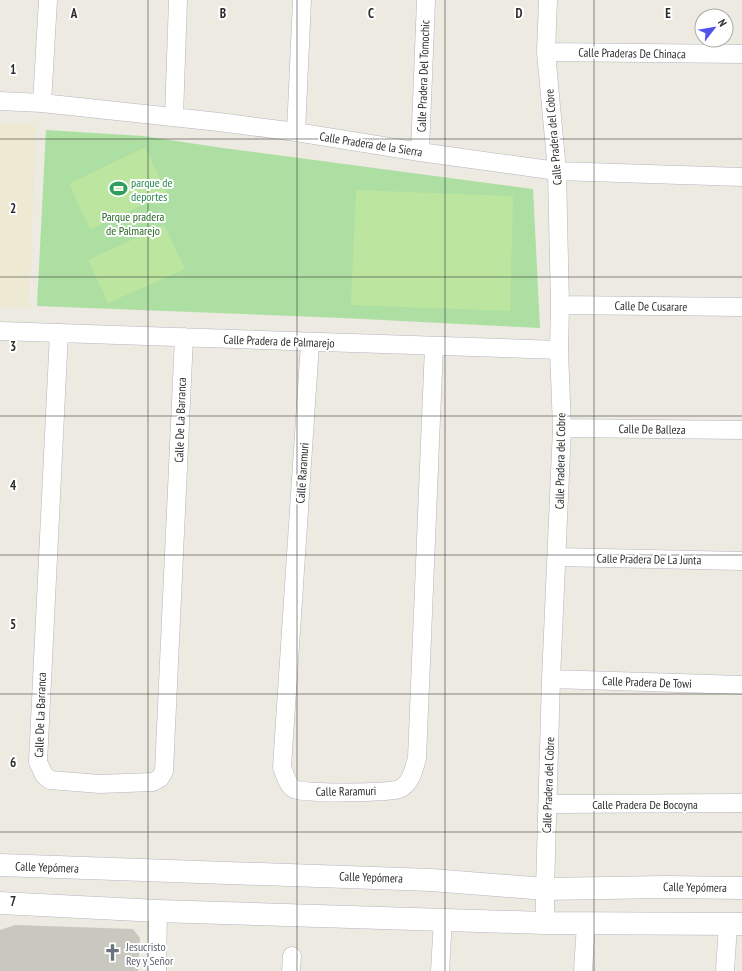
<svg xmlns="http://www.w3.org/2000/svg" width="742" height="971" font-family="'PT Sans Narrow',sans-serif">
<rect width="100%" height="100%" fill="#edeae1"/>
<path fill="#ede9d2" d="M0,123L36,125L29,308L0,307Z"/>
<path fill="#addfa3" d="M46,130L143,136L223,148L533,189L540,328L343,318L37,306Z"/>
<path fill="#bce59f" d="M145,147L167,194L90,229L69,184Z
M356,190L513,196L510,311L351,305Z
M164,225L185,269L108,303L88,260Z"/>
<path fill="#c9c8bf" d="M15,925L133,929L140,938L138,971H0V930Z"/>
<g fill="none" stroke-linecap="round" stroke-linejoin="round">
<defs>
<path id="street" d="M546,52L742,54
M0,101L42,103L219,122L296,132L420,152L557,171L742,177
M42,103L48,0
M174,117L178,0
M296,132L302,0
M420,152L426,0
M560,305L742,307
M0,331C186,337 372,345 559,350
M59,333L38,762L44,775L50,780L100,784L153,782L160,778L164,771L184,337
M310,343L282,767C285,775 287,784 294,789C302,794 389,793 399,789C411,784 414,769 417,758L434,346
M562,428L742,430
M557,557L742,561
M551,679L742,685
M548,804L742,803
M545,923V889L551,679L562,428L559,350L560,305L557,171L546,52L548,0
M157,971L158,911
M291,971L292,956
M440,971L443,919
M583,971L586,924
M725,971L728,925"/>
<path id="secondary" d="M0,865L431,880L545,889L666,887L742,888
M0,903L158,911L545,923L742,924"/>
</defs>
<use href="#street" stroke="#b4b5bf" stroke-width="19"/>
<use href="#secondary" stroke="#b4b5bf" stroke-width="23"/>
<use href="#street" stroke="#fff" stroke-width="18"/>
<use href="#secondary" stroke="#fff" stroke-width="22"/>
</g>
<path fill="none" stroke="#2d2d2d" stroke-width="1" stroke-opacity="0.55" d="M148,0V971M297,0V971M445,0V971M594,0V971M0,139H742M0,277H742M0,416H742M0,555H742M0,694H742M0,832H742"/>
<defs>
<symbol id="stadium-bare" viewBox="-9 -9 18 18"><path d="M0-5a6.5 5 0 1 0 0 10a6.5 5 0 1 0 0-10ZM-3.5-1.8h7v3.6h-7Z" fill="#2e9e5b" stroke="#fff" stroke-width="2.5" paint-order="stroke"/></symbol>
<symbol id="church-bare" viewBox="-9 -9 18 18"><path d="M-1.2-6h2.4v3.5h3.3v2.4h-3.3V6h-2.4V-.1h-3.3v-2.4h3.3Z" fill="#6b7280" stroke="#fff" stroke-width="2.5" paint-order="stroke"/></symbol>
</defs>
<g fill-rule="evenodd">
<use href="#stadium-bare" x="106" y="176" width="25" height="25"/>
<use href="#church-bare" x="100" y="940" width="25" height="25"/>
</g>
<g text-anchor="middle" dominant-baseline="central" stroke-width="4" stroke-linejoin="round" paint-order="stroke">
<g font-size="12" fill="#2d2d2d" stroke="#fff">
<text transform="translate(632 53) rotate(1)">Calle Praderas De Chinaca</text>
<text transform="translate(423 76) rotate(-88)">Calle Pradera Del Tomochic</text>
<text transform="translate(553 137) rotate(-95)">Calle Pradera del Cobre</text>
<text transform="translate(371 144) rotate(9)">Calle Pradera de la Sierra</text>
<text transform="translate(651 306) rotate(1)">Calle De Cusarare</text>
<text transform="translate(279 341) rotate(2)">Calle Pradera de Palmarejo</text>
<text transform="translate(180 420) rotate(-88)">Calle De La Barranca</text>
<text transform="translate(652 429) rotate(1)">Calle De Balleza</text>
<text transform="translate(560 461) rotate(-89)">Calle Pradera del Cobre</text>
<text transform="translate(302 473) rotate(-86)">Calle Raramuri</text>
<text transform="translate(649 559) rotate(1)">Calle Pradera De La Junta</text>
<text transform="translate(647 682) rotate(2)">Calle Pradera De Towi</text>
<text transform="translate(40 715) rotate(-88)">Calle De La Barranca</text>
<text transform="translate(548 785) rotate(-88)">Calle Pradera del Cobre</text>
<text transform="translate(346 791) rotate(-1)">Calle Raramuri</text>
<text x="645" y="804">Calle Pradera De Bocoyna</text>
<text transform="translate(47 867) rotate(2)">Calle Yepómera</text>
<text transform="translate(371 877) rotate(2)">Calle Yepómera</text>
<text transform="translate(695 887) rotate(1)">Calle Yepómera</text>
</g>
<g font-size="12" fill="#27864d" stroke="#fff" text-anchor="start">
<text x="131" y="182">parque de<tspan x="131" dy="14">deportes</tspan></text>
</g>
<g font-size="12" fill="#256621" stroke="#fff">
<text x="133" y="216">Parque pradera<tspan x="133" dy="14">de Palmarejo</tspan></text>
</g>
<g font-size="12" fill="#5b616d" stroke="#fff" text-anchor="start">
<text x="126" y="946">Jesucristo<tspan x="126" dy="14">Rey y Señor</tspan></text>
</g>
</g>
<g font-size="13" text-anchor="middle" font-weight="bold" fill="#2d2d2d" stroke="#fff" stroke-width="4" stroke-linejoin="round" paint-order="stroke">
<text x="74" y="18">A</text>
<text x="223" y="18">B</text>
<text x="371" y="18">C</text>
<text x="519" y="18">D</text>
<text x="668" y="18">E</text>
<text x="13" y="74">1</text>
<text x="13" y="213">2</text>
<text x="13" y="351">3</text>
<text x="13" y="490">4</text>
<text x="13" y="629">5</text>
<text x="13" y="767">6</text>
<text x="13" y="906">7</text>
</g>
<g transform="translate(714 28) rotate(59)"><circle r="19" fill="#ffffff" stroke="#ababab"/>
<path d="M0-3L7 15L0 10L-7 15Z" fill="#5054ec"/>
<text y="-6" font-size="11" font-weight="bold" text-anchor="middle" fill="#2d2d2d">N</text>
</g>
</svg>
